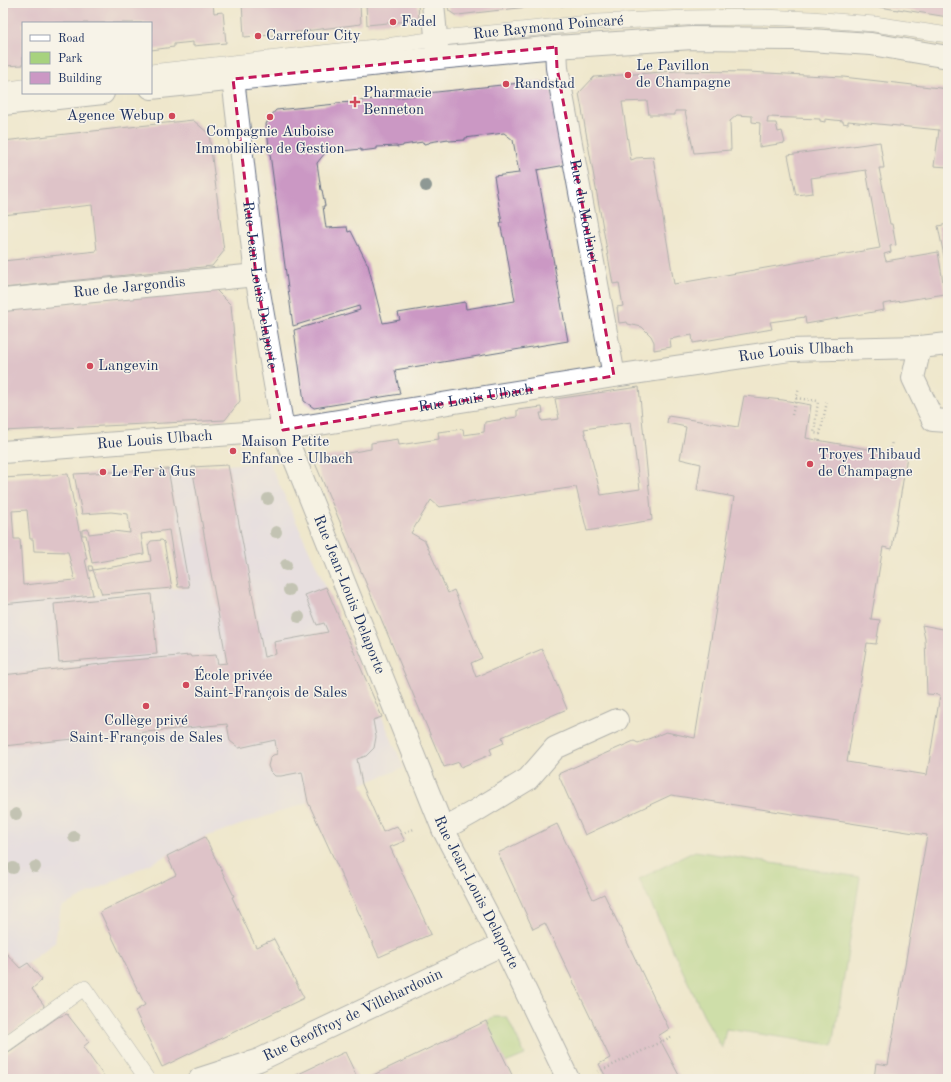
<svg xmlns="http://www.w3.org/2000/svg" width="951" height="1082" font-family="'Old Standard TT',serif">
<rect width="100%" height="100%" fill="#f7f3e8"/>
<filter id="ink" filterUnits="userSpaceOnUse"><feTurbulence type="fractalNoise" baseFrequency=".025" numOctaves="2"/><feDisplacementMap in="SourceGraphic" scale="8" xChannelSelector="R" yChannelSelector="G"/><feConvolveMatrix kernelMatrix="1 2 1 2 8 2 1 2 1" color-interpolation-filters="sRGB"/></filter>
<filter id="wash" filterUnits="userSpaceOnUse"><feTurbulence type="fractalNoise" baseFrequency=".012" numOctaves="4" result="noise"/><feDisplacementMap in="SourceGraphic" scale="16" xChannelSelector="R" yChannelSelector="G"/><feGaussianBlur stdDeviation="0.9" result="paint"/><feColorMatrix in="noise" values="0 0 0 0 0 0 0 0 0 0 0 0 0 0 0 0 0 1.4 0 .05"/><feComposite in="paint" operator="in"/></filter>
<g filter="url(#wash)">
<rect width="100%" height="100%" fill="#efe7cc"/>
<path fill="#ded5f5" d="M269,462L326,587L404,768L362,784L205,837L61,907L55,942L28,963L20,968L3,950V604L189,587L168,469L228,465Z"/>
<path fill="#a7d27e" stroke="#61806e" d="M695,851L860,877L833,1045L726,1029L722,1048L706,1020L639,879Z
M493,1017H507L525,1055L505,1063L486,1021Z"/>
<g id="blocks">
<path fill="#cb98c4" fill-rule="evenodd" d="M3,3H213L214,13L223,12L226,43L193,46V42L174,44V47L151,50V23H23V65L3,66Z
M242,3H360L361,24L273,35L244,37Z
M366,3H418L419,20L367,25Z
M447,3H554V4L501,10L458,15H455L449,11Z
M561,3H577V4L561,6Z
M868,3H948V17L898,9V10L868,5Z
M676,71L748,72L843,77L948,89V167L934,166L939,130L848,121V124L843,123V121L825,119V122L820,121V119L768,117L767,123H776L778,132L782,131L785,143L759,147L760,123L752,122V116L737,115L730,121L731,150L694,153L685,111H675V115H649L647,101L622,102L631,160L634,159L636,158L653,157L674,284L880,248L866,170L811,178L813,193L796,195L788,155L880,142L884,168H879L890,224H892L896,245L890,246L891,252L884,254L886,261L938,252L945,294L883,304L884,310L806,324L805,317L770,322L772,329L693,343L692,335L670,339L671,347L654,350V342L651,336L642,327L628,324L627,322L619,323L617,307L623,306L619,283L613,284L579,93L594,77Z
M539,81L552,92L566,165L537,170L568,341L395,370L400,394L314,408L304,401L294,330L360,310L359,306L293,326L266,124L270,117L276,110L336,104V103L355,102L380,98L381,99L390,98V97H397V98L417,95L418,94ZM504,133L513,140L519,173L494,176L502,223H500L503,237H504L515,301L466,309L465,302L398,313L400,320L383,323L368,265L351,231L348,232L347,227L326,228L323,206H325L322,190H321L317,163L325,153L361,149V151L377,149V147L397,146V147L403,146V145L423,142L424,144L429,143L430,142L448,139L449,141L465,140V138Z
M193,120L209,134L224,251L212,266L3,288V261L97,251L92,205L3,215V141Z
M948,224V271H947L938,226Z
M215,289L231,305L240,401L225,420L3,431V309Z
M639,387L652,520L587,531L576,487L439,507L431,500L411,533L425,541L448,593L454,590L482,658L471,663L476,677L542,649L567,709L502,737L504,743L490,749L492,754L461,767L459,762L444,767L315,463L318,458L371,449V443L398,439L399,445L439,439L438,432L463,429L464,435L484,432L485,422L517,417V410L542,407L543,413H540L542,421L559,419L555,399ZM631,422L640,489L601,495L584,429Z
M744,396L783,400L811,405L806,438L907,456L892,549L883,547L871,619L880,620L876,644L867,643L847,762L927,775L940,695L927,694L925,639L922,625L948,630V1076L943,1075V1079H874L876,1063L888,1065L927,835L671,795L585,835L558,774L634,741L638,743L666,732L695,738L734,497L697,490L701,464L680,459L686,427L667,423L668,416L738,427Z
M228,465L264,657L276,654L274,642L328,632L324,623L317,625L305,595L326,587L382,717L373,720L376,737L374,748L366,756L357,759L362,784L383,832L397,826L405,841L390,847L431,934L379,957L308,802L302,772L281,776H275L270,771L268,766L270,758L273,755L277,754L275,740L239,748L230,741L227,724L3,746V675L110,663V662L190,655L191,657L216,655L218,664L227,663L192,467Z
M168,469L189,587H178L169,530L141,534L144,554L92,563L86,535H82V530L88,529L89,534L113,531L130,533L128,514L111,512L82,514L74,474Z
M68,474L79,530H80L87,559H85L93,595L3,604V478ZM27,510L30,539H33L34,551L68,552L75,580L23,585L20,539H14L12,511Z
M162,540L164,542L172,588L102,594L93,570L90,571L89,566H92L93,570L151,561L148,545L151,541Z
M151,594L157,654L59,662L54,604Z
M557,824L593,899L604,894L669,1029L658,1036L681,1079H607L599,1064L610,1058L545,923L533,929L498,853Z
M205,837L234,896L232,897L256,947L274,939L304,998L162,1067L135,1011L145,1005L100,912L176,875L167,856Z
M6,953L20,968L28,963L42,980L32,989L44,1005L43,1010L3,1039V955Z
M67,1014L89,1042L83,1047L106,1079H3V1056L58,1017Z
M486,1021L514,1079H365Z
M345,1052L358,1079H288Z"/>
</g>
</g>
<g filter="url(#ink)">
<use href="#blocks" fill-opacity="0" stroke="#656f84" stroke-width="1"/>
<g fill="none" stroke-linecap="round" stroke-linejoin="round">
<defs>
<g id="service">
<path id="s1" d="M151,72L393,45L451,37L598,22L687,18L761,17L811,19L874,24L948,35"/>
<path d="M3,90L23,87"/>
<path d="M3,1046L84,988L147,1079"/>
</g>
<g id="minor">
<path d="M433,3L438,58"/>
<path id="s2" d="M556,47L557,68L614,376"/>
<path id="s3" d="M233,79L256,275L283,430L443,829L503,944L568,1079"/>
<path id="s4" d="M3,300L256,275"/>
<path d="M920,347L913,378L933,420L948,421"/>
<path id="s5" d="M3,452L283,430L614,376L790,350L920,347L948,344"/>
<path d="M443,829L472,813L528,779L555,748L617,720"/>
<path id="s6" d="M200,1079L259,1060L503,944"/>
</g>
<path id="tertiary" d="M151,88L438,58L556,47L692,38L794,39L871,44L948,57
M3,104L103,93"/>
</defs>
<use href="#service" stroke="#656f84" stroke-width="16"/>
<use href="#minor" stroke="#656f84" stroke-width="24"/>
<use href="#tertiary" stroke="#656f84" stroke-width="24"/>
<path stroke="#656f84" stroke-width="2.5" stroke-dasharray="1 3" stroke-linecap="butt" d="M796,398L818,401L814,433L820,434L827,402
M792,415L799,388
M890,452L892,441
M401,834L414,829
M598,1072L671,1037"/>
<use href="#service" stroke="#fff" stroke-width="15"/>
<use href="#minor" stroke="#fff" stroke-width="22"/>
<use href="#tertiary" stroke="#fff" stroke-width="22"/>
</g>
<g fill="#8e9894">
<circle cx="426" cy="186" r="6"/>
<circle cx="268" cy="499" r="6"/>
<circle cx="276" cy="532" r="6"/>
<circle cx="286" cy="565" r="6"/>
<circle cx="289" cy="590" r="6"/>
<circle cx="299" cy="617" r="6"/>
<circle cx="16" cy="814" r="6"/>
<circle cx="74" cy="837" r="6"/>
<circle cx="35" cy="867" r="6"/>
<circle cx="13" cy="868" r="6"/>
</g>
</g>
<path d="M0 0H951V1082H0ZM556,47L557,68L614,376L283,430L256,275L233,79Z" fill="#efe7cc" fill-opacity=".55" fill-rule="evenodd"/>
<path fill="none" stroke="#c2185b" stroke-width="3" stroke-dasharray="8 5" stroke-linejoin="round" d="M556,47L557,68L614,376L283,430L256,275L233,79Z"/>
<g fill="#d1495b" stroke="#f7f3e8" stroke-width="1.5">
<circle cx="393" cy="22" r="4"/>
<circle cx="258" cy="36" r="4"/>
<circle cx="628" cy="75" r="4"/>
<circle cx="506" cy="84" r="4"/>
<path d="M353 96h4v4h4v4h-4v4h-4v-4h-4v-4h4z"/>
<circle cx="172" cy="116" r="4"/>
<circle cx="270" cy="117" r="4"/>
<circle cx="90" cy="366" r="4"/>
<circle cx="233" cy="451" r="4"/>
<circle cx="810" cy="464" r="4"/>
<circle cx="103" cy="472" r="4"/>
<circle cx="186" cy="685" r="4"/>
<circle cx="146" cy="706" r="4"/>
</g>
<g text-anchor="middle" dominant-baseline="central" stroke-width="3" stroke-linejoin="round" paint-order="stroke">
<g font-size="15" fill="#1b2f5e" stroke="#f7f3e8" text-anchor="start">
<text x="401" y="22">Fadel</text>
<text x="266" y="36">Carrefour City</text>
<text x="636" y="66">Le Pavillon<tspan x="636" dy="17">de Champagne</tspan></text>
<text x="514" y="84">Randstad</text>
<text x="363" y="93">Pharmacie<tspan x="363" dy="17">Benneton</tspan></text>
<text x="164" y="116" text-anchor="end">Agence Webup</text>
<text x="270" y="132" text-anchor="middle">Compagnie Auboise<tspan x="270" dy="17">Immobilière de Gestion</tspan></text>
<text x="98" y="366">Langevin</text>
<text x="241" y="442">Maison Petite<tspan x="241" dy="17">Enfance - Ulbach</tspan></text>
<text x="818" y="455">Troyes Thibaud<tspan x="818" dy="17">de Champagne</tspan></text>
<text x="111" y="472">Le Fer à Gus</text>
<text x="194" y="676">École privée<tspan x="194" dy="17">Saint-François de Sales</tspan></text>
<text x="146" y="721" text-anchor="middle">Collège privé<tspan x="146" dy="17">Saint-François de Sales</tspan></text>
</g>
<g font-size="15" fill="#1b2f5e" stroke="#f7f3e8">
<text stroke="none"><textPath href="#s1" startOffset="400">Rue Raymond Poincaré</textPath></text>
<text stroke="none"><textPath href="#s2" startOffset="167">Rue du Moulinet</textPath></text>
<text stroke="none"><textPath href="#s3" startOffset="208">Rue Jean-Louis Delaporte</textPath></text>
<text stroke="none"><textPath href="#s4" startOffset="127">Rue de Jargondis</textPath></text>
<text stroke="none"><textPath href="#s5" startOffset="800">Rue Louis Ulbach</textPath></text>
<text stroke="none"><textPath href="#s5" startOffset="476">Rue Louis Ulbach</textPath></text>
<text stroke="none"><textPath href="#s5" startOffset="152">Rue Louis Ulbach</textPath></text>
<text stroke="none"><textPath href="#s3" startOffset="532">Rue Jean-Louis Delaporte</textPath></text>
<text stroke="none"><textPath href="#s3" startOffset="856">Rue Jean-Louis Delaporte</textPath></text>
<text stroke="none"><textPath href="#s6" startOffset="166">Rue Geoffroy de Villehardouin</textPath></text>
</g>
</g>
<rect width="951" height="1082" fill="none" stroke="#f7f3e8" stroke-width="16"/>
<rect x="22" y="22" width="130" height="72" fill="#f7f3e8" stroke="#9fa5b1"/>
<rect x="30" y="35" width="20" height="6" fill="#ffffff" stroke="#9fa5b1"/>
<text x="58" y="42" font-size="12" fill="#1b2f5e">Road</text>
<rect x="30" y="52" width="20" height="12" fill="#a7d27e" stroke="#9fa5b1"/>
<text x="58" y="62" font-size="12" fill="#1b2f5e">Park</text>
<rect x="30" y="72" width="20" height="12" fill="#cb98c4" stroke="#9fa5b1"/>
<text x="58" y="82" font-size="12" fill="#1b2f5e">Building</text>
</svg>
